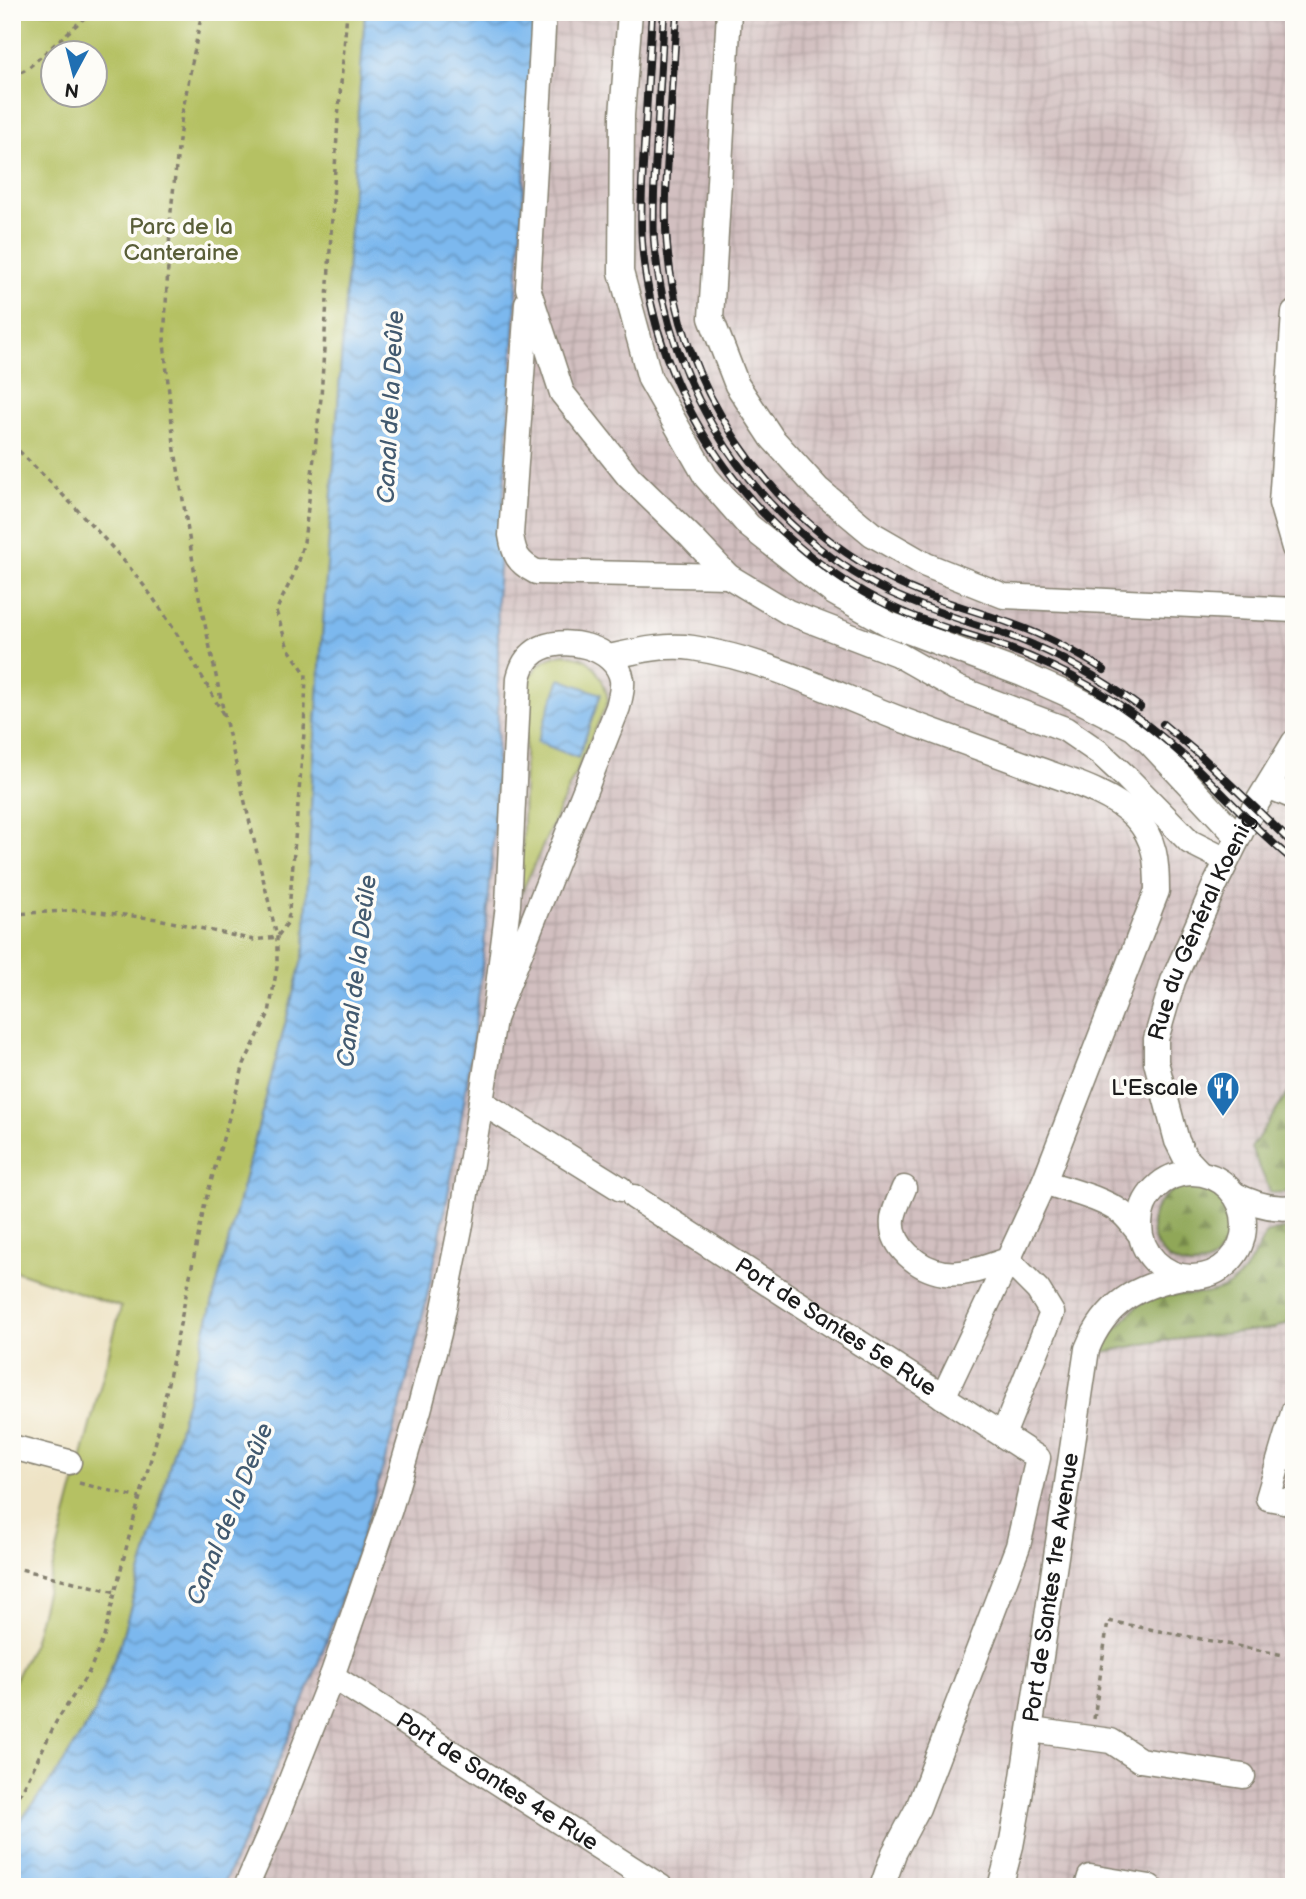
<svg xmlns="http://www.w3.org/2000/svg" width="1306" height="1899" font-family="'Balsamiq Sans',sans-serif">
<defs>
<pattern id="industrial-grid" width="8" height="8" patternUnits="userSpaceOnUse" patternTransform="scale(1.75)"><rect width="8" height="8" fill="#d2bfc0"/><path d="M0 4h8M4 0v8" fill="none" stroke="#b4a4a4"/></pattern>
<pattern id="forest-firs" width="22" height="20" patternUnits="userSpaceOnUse" patternTransform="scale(1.75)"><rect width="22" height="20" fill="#90a759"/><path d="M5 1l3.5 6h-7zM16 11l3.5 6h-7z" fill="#758749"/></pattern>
<pattern id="water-waves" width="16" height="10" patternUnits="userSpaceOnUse" patternTransform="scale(1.75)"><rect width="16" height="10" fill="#7cb8ee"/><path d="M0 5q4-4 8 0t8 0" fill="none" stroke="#6595c0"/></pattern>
</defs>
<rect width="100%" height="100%" fill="#fdfcf7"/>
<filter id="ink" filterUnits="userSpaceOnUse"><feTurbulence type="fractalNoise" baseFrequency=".0143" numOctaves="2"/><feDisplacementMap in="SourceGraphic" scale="14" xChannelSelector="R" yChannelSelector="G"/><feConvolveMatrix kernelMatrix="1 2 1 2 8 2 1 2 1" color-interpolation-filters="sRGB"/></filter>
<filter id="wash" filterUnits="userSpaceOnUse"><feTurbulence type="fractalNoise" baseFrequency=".00686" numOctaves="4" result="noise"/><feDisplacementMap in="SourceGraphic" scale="28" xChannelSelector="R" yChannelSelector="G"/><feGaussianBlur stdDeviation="1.57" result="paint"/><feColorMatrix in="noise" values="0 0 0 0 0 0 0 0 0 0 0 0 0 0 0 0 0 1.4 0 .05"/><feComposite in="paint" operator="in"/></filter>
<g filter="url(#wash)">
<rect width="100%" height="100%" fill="#eee3c5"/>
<path fill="url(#industrial-grid)" d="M400,12H1294V1875L1278,1887H89L227,1541Z"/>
<path fill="#b5c163" stroke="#686e40" stroke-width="2" fill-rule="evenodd" d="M12,12H365L312,783L305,948L155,1522L120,1644L94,1714L58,1771L12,1831V1685L33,1643L121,1307L12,1270ZM52,52H94V94H52Z
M564,654C570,655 576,656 582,658C597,664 606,686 608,701L521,894L527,685C534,665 544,658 564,654Z"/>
<path fill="url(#forest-firs)" stroke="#56623a" stroke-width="2" d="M1294,1084V1192L1271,1193L1251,1148Z
M1152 1226a40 40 0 1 1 80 0a40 40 0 1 1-80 0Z
M1294,1226V1321L1275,1328L1155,1342L1104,1352C1104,1340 1112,1333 1120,1325C1126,1319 1132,1310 1139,1305C1166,1286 1200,1303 1228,1286C1247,1275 1255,1252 1266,1234Z"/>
<path fill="url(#water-waves)" stroke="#4c6a85" stroke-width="2" d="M365,12H535L497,599C499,635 498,671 498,706C497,793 492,880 482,966C455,1212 398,1454 310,1685C284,1753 253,1820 222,1887H12V1832L58,1771L94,1714L120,1644L155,1522L305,948L312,783Z
M560,679L601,694L578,758L537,742Z"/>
</g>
<g filter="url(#ink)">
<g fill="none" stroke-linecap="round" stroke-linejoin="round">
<defs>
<g id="minor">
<path d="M544,12L528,288L562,393L629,477L691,537L728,576L788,612L897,654L957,688L1065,729L1100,753L1127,778L1190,842L1226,860"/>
<path d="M630,12L622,115L621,272L650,379L706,477L749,526L834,593L889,624L1022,674L1069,695L1133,728L1150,743L1238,837"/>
<path d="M729,12L711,318L737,385L772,438L818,489L872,534L926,565L1004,596L1294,610"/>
<path d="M527,303L511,535C514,554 517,562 536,572L728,576"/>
<path d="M1294,313L1281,503L1294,548"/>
<path d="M609,657C637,651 665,644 693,648C766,659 832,693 900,719C947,736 994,753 1040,770C1070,781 1113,794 1135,817C1156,839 1157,863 1157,891L1044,1182L1008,1260L1038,1290L1052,1313L1003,1435"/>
<path d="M1268,786L1294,797"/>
<path d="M494,1019L618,707C620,698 623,689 622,680C617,646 562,634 536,651C526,658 522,666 519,678L508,905L494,1019L481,1102L621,1189"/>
<circle cx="1192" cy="1225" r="52"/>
<path id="s1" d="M1200,1173L1185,1157L1177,1141L1156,1062V1039L1173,981L1214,887L1248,818L1294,742"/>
<path d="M1044,1182C1069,1191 1100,1197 1122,1213C1129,1219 1134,1227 1140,1234"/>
<path d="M904,1188C900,1198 894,1209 893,1219C890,1247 919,1269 944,1273C966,1276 989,1266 1008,1260L943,1397"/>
<path d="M1234,1194C1253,1204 1272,1210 1294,1207"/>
<path id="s2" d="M634,1197L1038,1458L1018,1546L918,1808L894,1853L882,1887"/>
<path d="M1294,1410L1268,1498L1294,1503"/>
<path d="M12,1447L69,1462"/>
<path id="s3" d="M332,1676L661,1887"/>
<path d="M1031,1730L1111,1741L1140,1760L1243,1776"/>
<path d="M246,1887L272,1828L332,1676L390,1509L419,1410L439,1333L461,1224L481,1102"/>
<path id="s4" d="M1000,1887L1011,1846L1020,1797L1087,1349C1105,1304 1136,1286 1182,1277"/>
<path d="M1087,1887L1090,1877L1150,1887"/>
</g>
</defs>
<use href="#minor" stroke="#858070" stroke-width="27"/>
<path stroke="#858070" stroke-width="3.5" stroke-dasharray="5 5" stroke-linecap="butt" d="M12,77L28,68L91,12
M12,444C54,486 97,528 134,573C169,616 196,666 223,714
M12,914L82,910L158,919L254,940L277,937L288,922L304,733L306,674L288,648L276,611L293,576L304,542L321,398L338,119L347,12
M79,1483L140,1498
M12,1567L116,1592
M1094,1719L1108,1621L1294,1657
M12,1803L23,1789L56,1722L89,1672L104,1637L131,1529L156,1441L205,1203L244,1064L269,1013L277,967V937L225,718L197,587L174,444L164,342L171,211L182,114L202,12"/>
<use href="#minor" stroke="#fff" stroke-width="24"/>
<defs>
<path id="rail" d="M652,12C649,57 647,103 644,148C642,179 640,211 642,242C653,397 751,539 890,606C923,622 957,631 991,642C1026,654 1060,669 1093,688C1127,708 1158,732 1187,759C1223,792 1255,830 1294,861
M664,12C662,55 659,97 657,139C655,173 652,206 654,240C666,389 756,527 891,593C932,612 974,623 1016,638C1060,655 1102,679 1140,707
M677,12C674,55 672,97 669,139C667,174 664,210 667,245C679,386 765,513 890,579C930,600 973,609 1015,625C1046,636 1076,652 1104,670
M1163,724L1201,756L1294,845"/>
</defs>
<use href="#rail" stroke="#1c1c1c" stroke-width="8"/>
<use href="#rail" stroke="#fdfcf7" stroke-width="5" stroke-dasharray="16" stroke-linecap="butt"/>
</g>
</g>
<defs>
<symbol id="restaurant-pin" viewBox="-11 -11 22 30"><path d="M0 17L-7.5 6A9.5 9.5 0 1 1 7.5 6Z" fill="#1f6fb2" stroke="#fdfcf7"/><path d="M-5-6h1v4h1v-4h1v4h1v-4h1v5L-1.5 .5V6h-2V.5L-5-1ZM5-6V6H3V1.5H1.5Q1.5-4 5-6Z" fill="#fff"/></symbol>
</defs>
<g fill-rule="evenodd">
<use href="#restaurant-pin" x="1204" y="1069" width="38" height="52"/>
</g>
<g text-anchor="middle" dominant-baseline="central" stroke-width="7" stroke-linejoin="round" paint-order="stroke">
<g font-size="23" fill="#595e38" stroke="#fdfcf7">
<text x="181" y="227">Parc de la<tspan x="181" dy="26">Canteraine</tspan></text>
</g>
<g font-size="23" fill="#1c1c1c" stroke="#fdfcf7">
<text stroke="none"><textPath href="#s1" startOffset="266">Rue du Général Koenig</textPath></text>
<text stroke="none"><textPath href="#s2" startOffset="240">Port de Santes 5e Rue</textPath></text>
<text stroke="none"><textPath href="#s4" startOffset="304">Port de Santes 1re Avenue</textPath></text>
<text stroke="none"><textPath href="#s3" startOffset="196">Port de Santes 4e Rue</textPath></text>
</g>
<g font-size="23" fill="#1c1c1c" stroke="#fdfcf7" text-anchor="end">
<text x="1198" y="1088">L'Escale</text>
</g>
<g font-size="24" font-style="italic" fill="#425a70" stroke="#fdfcf7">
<text transform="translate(391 407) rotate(-87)">Canal de la Deûle</text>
<text transform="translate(357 971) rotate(-83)">Canal de la Deûle</text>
<text transform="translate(230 1514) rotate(-68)">Canal de la Deûle</text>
</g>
</g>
<rect width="1306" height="1899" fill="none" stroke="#fdfcf7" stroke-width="42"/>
<g transform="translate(74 74) rotate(187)"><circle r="33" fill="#fdfcf7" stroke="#a3a29f" stroke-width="2"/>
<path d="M0-5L12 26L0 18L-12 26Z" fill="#1f6fb2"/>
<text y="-10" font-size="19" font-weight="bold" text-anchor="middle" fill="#1c1c1c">N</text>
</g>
</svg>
